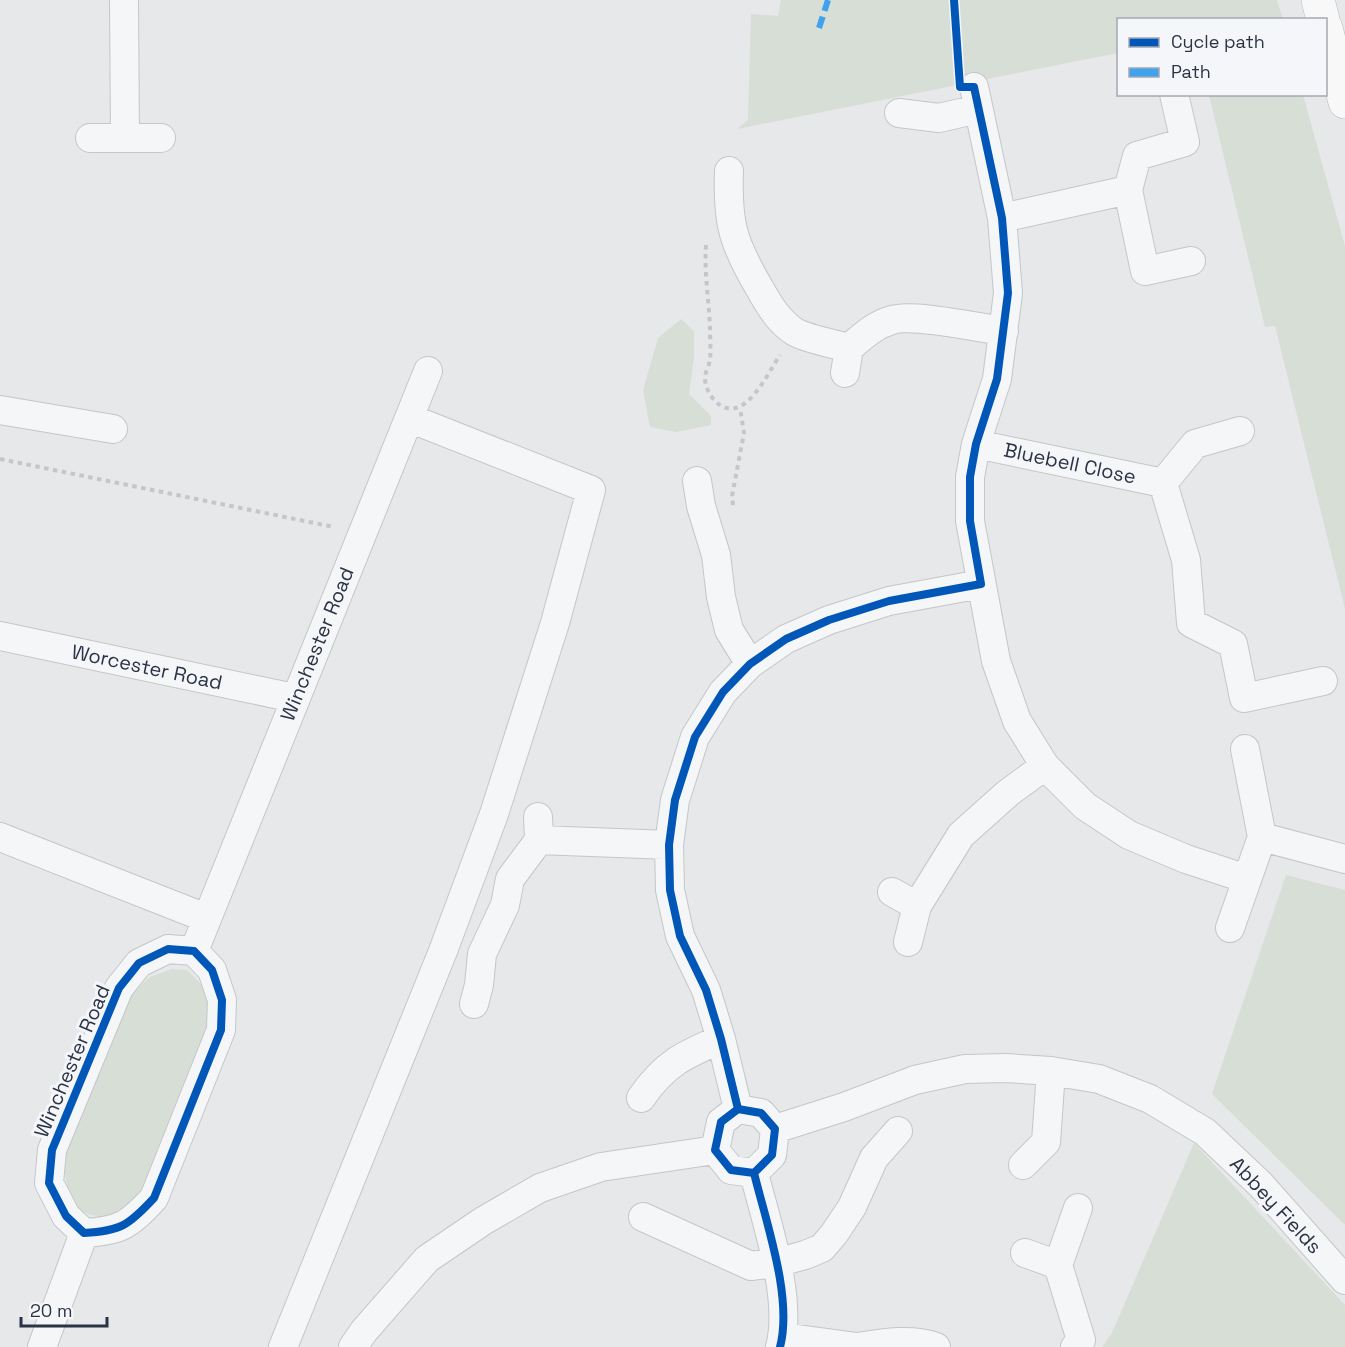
<svg xmlns="http://www.w3.org/2000/svg" width="1345" height="1347" font-family="'Space Grotesk',sans-serif">
<rect width="100%" height="100%" fill="#e6e8ea"/>
<path fill="#d6ded6" d="M781,0H1277L1283,19L1118,20V53L737,129L748,120L751,14L778,16Z
M1209,95H1303L1345,246V609L1275,326L1265,327Z
M681,319L694,331V357L689,394L711,416V425L676,432L650,427L643,390L658,338Z
M1286,875L1345,890V1225L1212,1094Z
M172,969L187,970L203,986L210,1004L209,1029L151,1175L132,1202L107,1217C101,1216 94,1216 88,1214C65,1206 65,1174 64,1154L129,996L150,977Z
M1194,1143L1345,1305V1347H1102L1112,1333Z"/>
<g fill="none" stroke-linecap="round" stroke-linejoin="round">
<defs>
<path id="minor" d="M124,0L125,138
M974,87L1002,218L1008,293L997,379L976,444L970,477V521L996,661L1017,721L1045,766L1085,806L1129,835L1186,859L1247,879
M1174,94L1185,142L1137,156L1128,190L1145,271L1191,261
M899,113L939,118L978,109
M90,138H161
M729,171C727,224 733,243 760,289C769,305 779,322 795,332C807,339 835,344 849,348
M1002,218L1128,190
M845,373L849,348C862,337 874,325 892,320C913,313 979,328 1004,331
M0,410L113,429
M976,444L1163,483
M697,481L701,506L716,555L721,597L729,630L750,664
M1163,483L1186,560L1191,623L1233,644L1244,698L1323,681
M1163,483L1195,444L1240,431
M0,636L294,698
M0,837L206,918
M1262,837L1345,859
M539,840L669,845
M892,892L917,906
M1230,928L1262,837L1245,749
M908,942L917,906L961,835L1008,793L1045,766
M168,949L194,951L212,970L222,1000L221,1030L154,1198C129,1225 121,1231 84,1233L66,1216L49,1183L52,1150L119,988L139,963Z
M194,951L428,371
M474,1004L479,985L482,954L505,905L510,879L539,840L538,817
M641,1098C665,1063 684,1055 721,1039
M738,1109L721,1039L706,990L680,936L670,890L669,845L675,800L695,737L723,692L750,664L786,639L829,620L889,601L981,584
M738,1109L761,1113L775,1129L772,1155L754,1173L731,1170L715,1150L721,1122Z
M775,1129L844,1107L915,1080L965,1069L1006,1068L1051,1071L1099,1079L1150,1099L1205,1132L1261,1185L1345,1280
M1023,1165L1046,1142L1051,1071
M754,1173C766,1222 793,1298 780,1347
M643,1217L751,1266L776,1263L805,1255L822,1248L834,1234L852,1207L874,1158L898,1131
M1025,1253L1058,1265
M783,1337L857,1347
M42,1347L84,1233
M283,1347L443,951L494,814L555,623L591,490L409,418
M353,1347L364,1331L427,1259L483,1221L540,1188L601,1167L715,1150
M858,1347C883,1343 912,1338 936,1347
M1075,1347L1081,1340L1058,1265L1078,1208"/>
<path id="highway" d="M1318,0L1323,20
M1326,28L1345,102"/>
</defs>
<use href="#minor" stroke="#c4c6c8" stroke-width="30"/>
<use href="#highway" stroke="#b8bbbf" stroke-width="34"/>
<path stroke="#c5c6ca" stroke-width="4" stroke-dasharray="4.5 4.5" stroke-linecap="butt" d="M706,245C704,273 709,300 710,328C710,338 711,350 710,360C709,366 705,372 705,378C705,387 710,396 716,402C744,427 767,374 780,355
M0,459L334,527
M733,505L732,496L744,433L740,408"/>
<use href="#minor" stroke="#f5f6f7" stroke-width="28"/>
<use href="#highway" stroke="#f8f8f8" stroke-width="33"/>
<path stroke="#3ea3ec" stroke-width="6" stroke-dasharray="12 6" stroke-linecap="butt" d="M819,28L828,0"/>
<defs>
<path id="cycleway" d="M168,949L194,951L212,970L222,1000L221,1030L154,1198C129,1225 121,1231 84,1233L66,1216L49,1183L52,1150L119,988L139,963Z
M738,1109L721,1039L706,990L680,936L670,890L669,845L675,800L695,737L723,692L750,664L786,639L829,620L889,601L981,584L970,521V477L976,444L997,379L1008,293L1002,218L974,87H960L954,0
M738,1109L761,1113L775,1129L772,1155L754,1173L731,1170L715,1150L721,1122Z
M754,1173C766,1222 793,1298 780,1347"/>
</defs>
<use href="#cycleway" stroke="#f4f6f9" stroke-width="11"/>
<use href="#cycleway" stroke="#0057b8" stroke-width="8"/>
</g>
<g text-anchor="middle" dominant-baseline="central" stroke-width="6" stroke-linejoin="round" paint-order="stroke">
<g font-size="20" fill="#2b3445" stroke="#f4f6f9">
<text transform="translate(1070 463) rotate(12)">Bluebell Close</text>
<text transform="translate(317 644) rotate(-68)">Winchester Road</text>
<text transform="translate(147 667) rotate(12)">Worcester Road</text>
<text transform="translate(72 1061) rotate(-67)">Winchester Road</text>
<text transform="translate(1276 1205) rotate(47)">Abbey Fields</text>
</g>
</g>
<rect x="1117" y="18" width="210" height="78" fill="#f4f6f9" stroke="#a4a8b1" stroke-width="1.5"/>
<rect x="1129" y="38" width="30" height="9" fill="#0057b8" stroke="#a4a8b1" stroke-width="1.5"/>
<text x="1171" y="48" font-size="18" fill="#2b3445">Cycle path</text>
<rect x="1129" y="68" width="30" height="9" fill="#3ea3ec" stroke="#a4a8b1" stroke-width="1.5"/>
<text x="1171" y="78" font-size="18" fill="#2b3445">Path</text>
<path d="M21 1317v9h86v-9" fill="none" stroke="#2b3445" stroke-width="3"/>
<text x="30" y="1317" font-size="18" fill="#2b3445" stroke="#f4f6f9" stroke-width="4.5" paint-order="stroke">20 m</text>
</svg>
